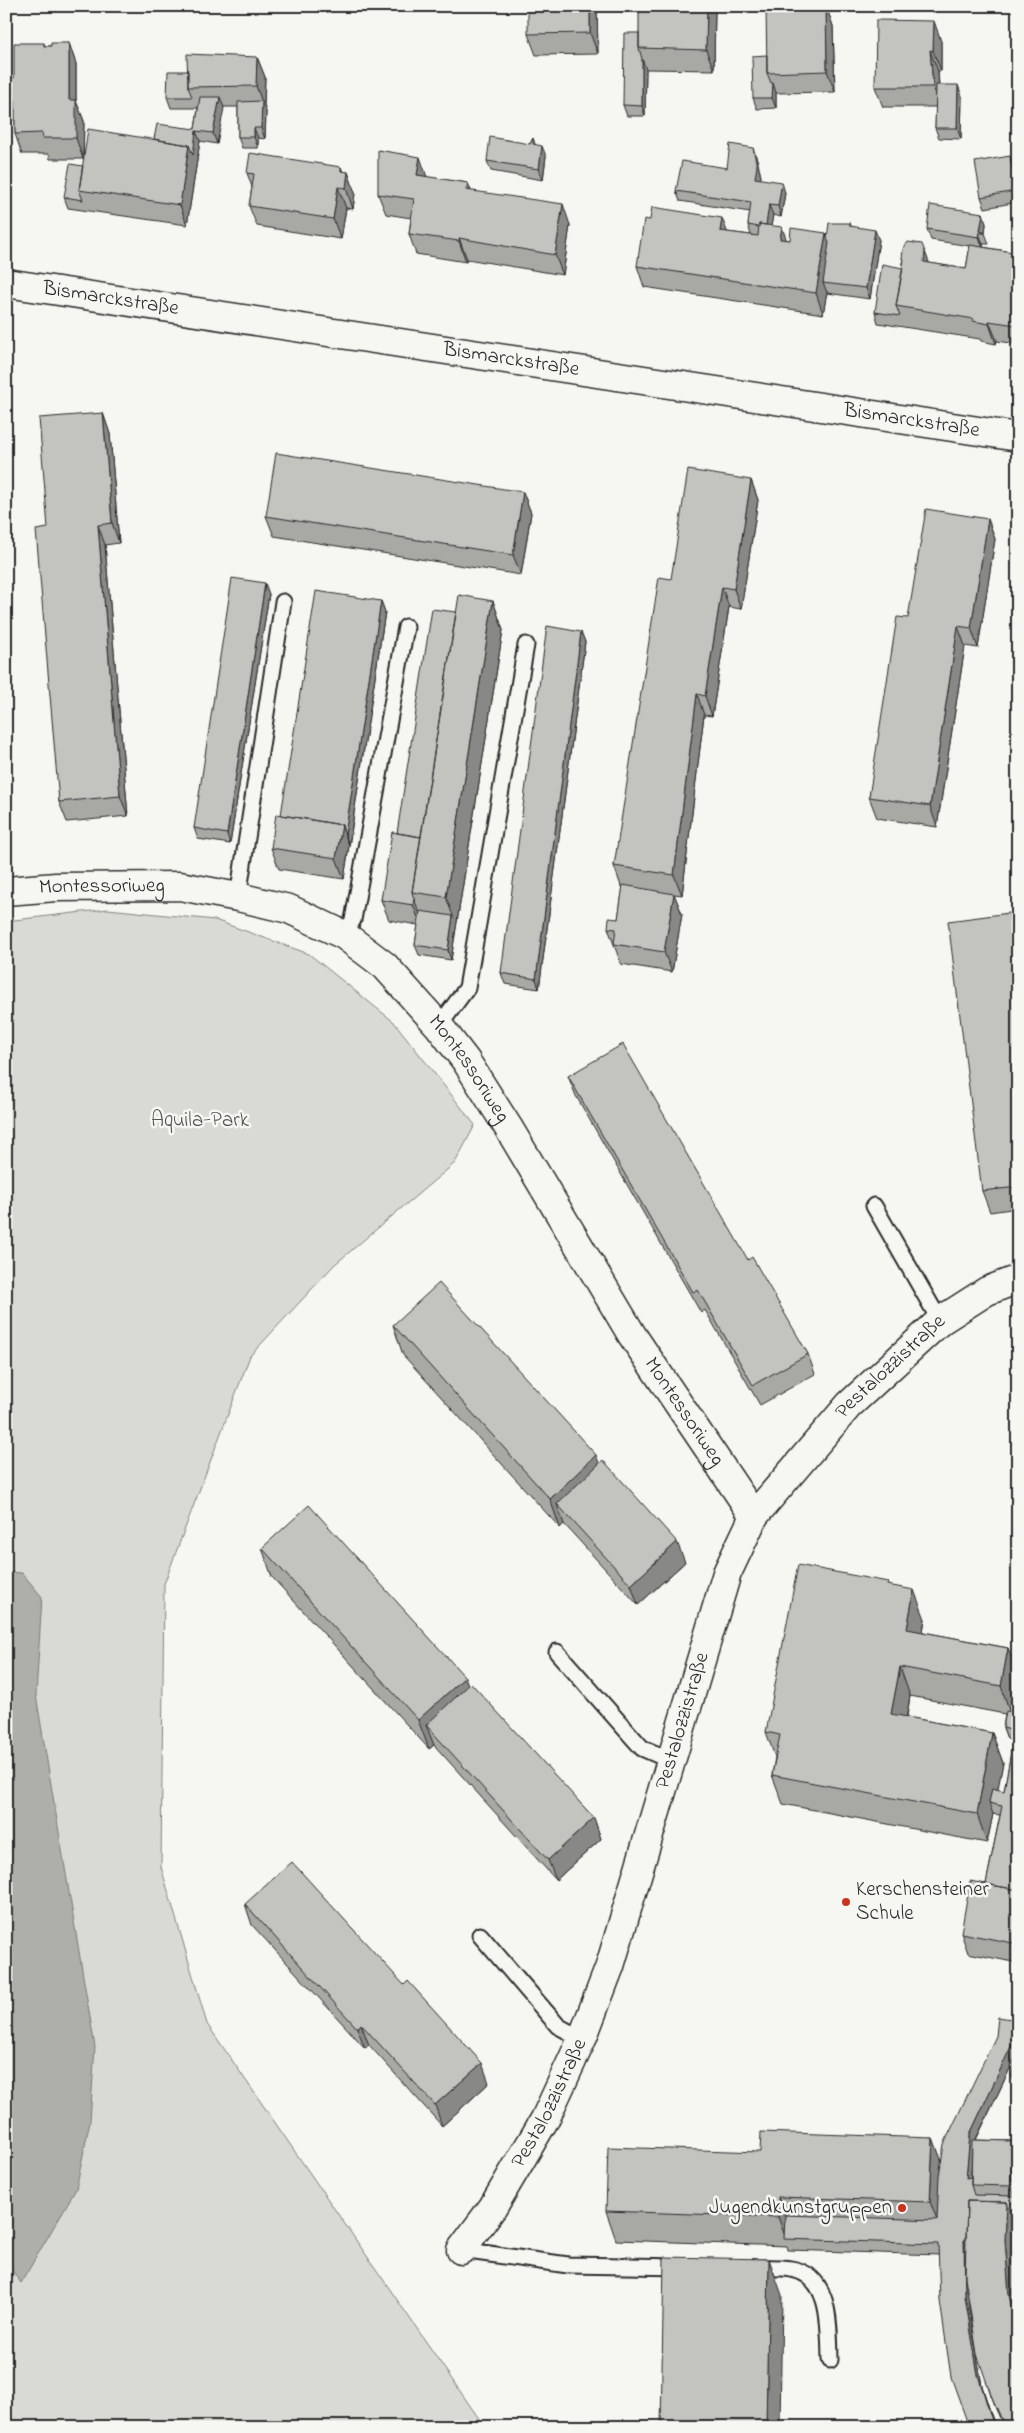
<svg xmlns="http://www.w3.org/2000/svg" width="1024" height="2433" font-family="'Indie Flower',sans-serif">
<rect width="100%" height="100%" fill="#f6f6f2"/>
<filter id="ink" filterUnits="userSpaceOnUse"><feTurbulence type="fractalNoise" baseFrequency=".02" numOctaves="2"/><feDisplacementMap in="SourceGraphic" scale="10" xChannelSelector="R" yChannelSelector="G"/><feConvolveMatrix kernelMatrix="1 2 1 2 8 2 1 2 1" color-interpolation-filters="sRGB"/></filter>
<g filter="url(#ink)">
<path fill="#d9d9d5" stroke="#828280" d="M108,909L215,920L309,954L394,1022L475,1125L455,1163L334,1265L250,1356L164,1584L161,1867L207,2024L482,2423V2427H6V921Z"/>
<path fill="#aeaeab" stroke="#7a7a78" d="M6,1572L22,1573L42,1597L36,1695L95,2047L90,2121L76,2189L21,2283L6,2262Z"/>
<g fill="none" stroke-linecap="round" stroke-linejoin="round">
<defs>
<path id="lane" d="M238,897L283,602
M344,935L353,920L406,627
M439,1026L467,988L526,645
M874,1206L940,1321
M557,1652L642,1748L672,1761
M480,1935L558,2026L582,2039
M461,2250L568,2265L684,2267
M752,2268C765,2268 779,2267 791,2269C832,2275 829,2329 830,2360"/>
<g id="street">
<path id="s1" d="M6,891L56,887L180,886L238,897L289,909L344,935L385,966L439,1026L466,1061L508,1127L632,1335L754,1516"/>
<path id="s2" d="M461,2250L493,2207L545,2119L582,2039L610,1966L727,1573L754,1516L849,1405L940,1321L987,1291L1018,1279"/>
</g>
<g id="secondary">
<path id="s3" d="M6,283L1018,437"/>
</g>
</defs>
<use href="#lane" stroke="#2b2b2b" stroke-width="19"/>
<use href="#street" stroke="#2b2b2b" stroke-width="31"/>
<use href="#secondary" stroke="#2b2b2b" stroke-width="31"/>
<use href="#lane" stroke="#f6f6f2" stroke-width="15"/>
<use href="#street" stroke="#f6f6f2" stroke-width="28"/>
<use href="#secondary" stroke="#f6f6f2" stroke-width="28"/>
</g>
<path fill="#a8a8a5" stroke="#2b2b2b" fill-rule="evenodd" d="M597,6L598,54L536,55L528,34Z
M715,6L714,70L646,69L645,116H627L623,105L639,33Z
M826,6L833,26L835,92L776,93V108L757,109L753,98L767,55Z
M941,41V71H938L939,85L962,96L961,139L939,138L935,128L936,107H883L875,87Z
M44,43L45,46H51L69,43L76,64V101L84,121L83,159H50L49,154H22L15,134V120H13L6,101V79L14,78Z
M257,57L265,77L264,105L266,112L265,139L258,138V148H242L238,137V107H223L217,144L200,141L187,225L68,208L64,197L83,166L154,139L195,129L198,108H171L167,97L188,71Z
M533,138L535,144L546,156L543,180L491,171L487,161L530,144Z
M757,159L761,177L760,179L785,193L781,217L773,215L771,225L786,240L827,238L850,223L851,226L879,240L870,299L827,293V292L823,314L644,287L637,266L727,232L751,235L748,225L750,212L680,201L676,191L727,168Z
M1014,167L1018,192V202L985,208L981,197Z
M343,172H348L355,193L353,209L346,208L341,239L257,226L249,206L252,187L247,173Z
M427,177L468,183L471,191L570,225L563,275L467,259L466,262L416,254L409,234L411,218L386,214L378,194Z
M983,213L986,224L985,233L989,244H983V247L1018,253V344L997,341L996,344L981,341L980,339L878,323L875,312L903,268V263L902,258L925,252L929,263L966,269L970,246L931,240L927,229Z
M103,413L110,434L119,543L105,545L128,816L67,822L59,802L48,528Z
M751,480L758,500L741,609L729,607L712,716L704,715L682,895L674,894L682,914L672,972L621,964L608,928L618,919L623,887L621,886L614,866L671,579Z
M523,492L531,513L521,575L274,536L266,516Z
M988,519L995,539L978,648L965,646L937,827L877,818L869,797L908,618Z
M269,594L230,844L198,839L194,828Z
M381,601L385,612L344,879L279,869L271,848Z
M493,601L503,630L451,960L419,955L415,945L418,925L389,920L381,900L397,833L456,613Z
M581,632L585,642L539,989L505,984L501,973Z
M1016,934L1018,948V1208L990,1212L982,1191Z
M568,1076L748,1260L808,1354L815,1374L760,1405L705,1310L701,1313L576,1096Z
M393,1325L599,1464L685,1562L638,1605L564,1524L560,1528L403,1355Z
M262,1548L465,1677L468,1686L594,1818L601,1839L556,1880L434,1745L429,1749L272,1577Z
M888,1582L889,1585L925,1619L923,1632L1008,1648L1018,1674V1683L1012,1712L1018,1713V1963L968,1953L961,1933L986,1884L1000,1815L993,1814L987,1843L783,1804L772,1775L775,1757L766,1732ZM910,1696L1005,1714L1003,1728L1007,1739L1013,1741L1004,1791L997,1790L1003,1763L992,1733L907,1717Z
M245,1904L489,2083L442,2126L369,2045L365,2048L252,1925Z
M1018,2020V2093L1012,2076L1015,2058L976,2140L1013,2141L1018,2155V2230L1016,2270L1018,2427H1003L1002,2424L991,2395L968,2296L969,2308L982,2386L995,2427H969L939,2255L788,2250L787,2246L616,2240L606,2211L760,2152L933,2138L941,2161Z"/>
<path fill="#888886" stroke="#2b2b2b" d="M590,6H597L598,54L590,33Z
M707,6H715L714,70L706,50Z
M826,6L833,26L835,92L827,71Z
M934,21L941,41V71L933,51Z
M69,43L76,64V101L84,121L83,159L76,138L69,100Z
M930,50L938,71L940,107L933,87Z
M257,57L265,77L264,105L266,112L265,139L261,128L262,102L256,86Z
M642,59L646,69L645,116L642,106Z
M773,83L776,93V108L772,98Z
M958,85L962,96L961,139L957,128Z
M220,97L224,108L217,144L213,133Z
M254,128L258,138V148L254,137Z
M196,131L200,141L187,225L180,205L189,145Z
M542,146L546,156L543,180L539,169Z
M753,148L757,159L761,177L759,189L755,178Z
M1010,156L1014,167L1018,192V197L1016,191Z
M420,157L427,177L417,175Z
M341,167L347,181L348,172L355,193L353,209L346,188L341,171Z
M782,182L785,193L781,217L778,206Z
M468,183L475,204L466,190Z
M338,187L346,208L341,239L333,219Z
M563,204L570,225L563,275L555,255Z
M769,205L773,215L769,239L765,228Z
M983,213L986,224L985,233L980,231Z
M722,218L730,239L720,231Z
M782,227L789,247L780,239Z
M875,230L879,240L870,299L866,288Z
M826,233L833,254L823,283L827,292L823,314L816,293Z
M979,233L983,244V248L979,237Z
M459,238L467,259L466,262L459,241Z
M925,252L933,273L924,262Z
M1018,311V331L1016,325Z
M989,321L997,341L996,344L989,324Z
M103,413L110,434L119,543L112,523Z
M751,480L758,500L741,609L734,589Z
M523,492L531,513L521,575L513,555Z
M988,519L995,539L978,648L971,628Z
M98,525L105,545L128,816L120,796Z
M265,583L269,594L230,844L227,834Z
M722,587L729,607L712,716L705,696Z
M381,601L385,612L349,845L345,835Z
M493,601L503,630L451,960L448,950L453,916L446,897Z
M958,626L965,646L937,827L930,806Z
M581,632L585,642L539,989L536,979Z
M697,694L704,715L682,895L674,875Z
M342,825L349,845L344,879L336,858Z
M674,894L682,914L672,972L664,952Z
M414,899L422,919L421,925L413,905Z
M1009,913L1016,934L1018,948V986Z
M596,1455L607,1484L557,1504L564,1524L560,1528L550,1499Z
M677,1542L685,1562L638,1605L631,1585Z
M914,1590L925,1619L918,1658L907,1629Z
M1008,1648L1018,1674V1683L1011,1716L1001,1686Z
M900,1667L910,1696L902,1743L891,1714Z
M465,1677L476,1706L426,1725L434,1745L429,1749L418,1720Z
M992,1733L1003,1763L995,1804L989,1803L993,1814L987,1843L977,1814Z
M594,1818L601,1839L556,1880L548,1860Z
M1018,1918V1957L1013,1943Z
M361,2024L369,2045L365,2048L357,2028Z
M1015,2038L1018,2045V2052L973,2145L970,2188L966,2178L970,2134Z
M482,2063L489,2083L442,2126L435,2105Z
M933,2138L944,2167L941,2231L930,2202Z
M1013,2141L1018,2155V2205L1011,2186Z
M1015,2196L1018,2205V2230L1016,2270L1018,2300V2336L1009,2295L1005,2240L1007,2202Z
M778,2197L789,2226L786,2239L778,2217Z
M964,2240L967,2250L969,2308L982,2386L995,2427L978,2375L965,2297Z
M769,2259L782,2295L780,2427H766Z"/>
<path fill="#c3c3c0" stroke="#2b2b2b" d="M528,6H590V33L528,34Z
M639,6H707L706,50L639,48Z
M766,6H826L827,71L767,73Z
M876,20L934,21L933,51L930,50L933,87H875Z
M624,33H639V48L642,59V106L623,105Z
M14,43H44V46H51V43H69V100H76V138H43L42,133L15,134V100L6,99V79L14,78Z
M187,54L257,57L256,86L188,87Z
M767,55V73L771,83H773L772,98H753L752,56Z
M168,71H188V87L192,97H167Z
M936,85H958L957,128H935Z
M200,97H220L213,133L196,131L193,155L189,145L154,139L157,124L195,129Z
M262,101L261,128H254V137H238V102Z
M88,129L189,145L180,205L79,190Z
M490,137L530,144L533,138V144L542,146L539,169L487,161Z
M730,144L753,148L757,166L755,178L782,182L778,206L769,205L766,225L759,224V227L748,225L751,202L676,191L682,161L727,168Z
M378,150L420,157L417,175L468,183L466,190L563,204L555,255L459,238V241L409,234L414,199L378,194Z
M250,153L341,167V171L348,172L346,188L338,187L333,219L249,206L254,174L247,173Z
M1010,156L1016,191L981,197L975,162Z
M70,164L83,166L79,190L83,200L64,197Z
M930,205L983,213L980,231L985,233H979V237L927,229Z
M652,207L722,218L720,231L758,236L759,224L782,227L780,239L790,240L791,228L826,233L816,293L637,266L644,219L650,220Z
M829,223H850V226L875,230L866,288L823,283L829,243L827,238Z
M908,242L922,244L925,252L924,262L966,269L970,245L1018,253V311L1016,325L989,321V324L973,321L974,319L896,306L904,259L902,258L903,249Z
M882,264L903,268L896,306L900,316L875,312Z
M103,413L112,523L98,525L120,796L59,802L36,530L48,528L39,418Z
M276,453L523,492L513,555L266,516Z
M688,470L751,480L734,589L722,587L705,696L697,694L674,875L614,866L659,577L671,579Z
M926,509L988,519L971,628L958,626L930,806L869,797L897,617L908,618Z
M232,578L265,583L227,834L194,828Z
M316,591L381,601L345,835L342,825L281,815Z
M459,595L493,601L446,897L412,892Z
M432,609L456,612L421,837L397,833Z
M547,626L581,632L536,979L501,973Z
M276,814L342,825L336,858L271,848Z
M392,832L421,837L412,892L414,899L413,905L381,900Z
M623,885L674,894L664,952L614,944L616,929L608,928L609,918L618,919Z
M420,911L453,916L448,950L415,945Z
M1009,913L1018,986V1187L982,1191L948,921Z
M623,1044L748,1260L752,1257L808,1354L753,1385L698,1290L693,1292L568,1076Z
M439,1283L596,1455L550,1499L393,1325Z
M603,1460L677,1542L631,1585L557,1504Z
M309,1505L465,1677L418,1720L262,1548Z
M798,1565L888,1582L887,1585L914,1590L907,1629L1008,1648L1001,1686L900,1667L891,1714L992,1733L977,1814L772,1775L780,1735L766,1732Z
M471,1683L594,1818L548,1860L426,1725Z
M1006,1711L1018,1713V1833L1016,1839H1018V1890L986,1884L1002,1806L989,1803L992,1788L1004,1791L1015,1731L1003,1728Z
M292,1862L404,1985L408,1981L482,2063L435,2105L361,2024L357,2028L245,1904Z
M970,1881L1018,1890V1918L1013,1943L961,1933Z
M998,2017L1018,2020V2039L1015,2038L970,2134L966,2178L971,2177V2185L974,2195L1015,2196L1014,2220L1007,2202L967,2201L966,2240H964L965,2297L978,2375L994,2427H969L951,2377L940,2301L938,2244L784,2239L785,2215L937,2220L939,2176L944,2144L996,2036Z
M1018,2044V2077L1012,2076Z
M761,2132L933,2138L930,2202L778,2197V2217L606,2211L608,2147L760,2152Z
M972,2140L1013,2141L1011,2186L971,2185Z
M967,2201L1007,2202L1005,2240L1009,2295L1018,2336V2427H1005L991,2395L977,2354L965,2277Z
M664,2257L769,2259L766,2427H661Z"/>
</g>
<g fill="#c8321e" stroke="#f6f6f2" stroke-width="2">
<circle cx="846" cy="1902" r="5"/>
<circle cx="902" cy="2208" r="5"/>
</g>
<g text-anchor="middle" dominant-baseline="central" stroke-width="5" stroke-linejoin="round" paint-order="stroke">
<g font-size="21" fill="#2b2b2b" stroke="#f6f6f2">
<text stroke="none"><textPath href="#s3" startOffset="106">Bismarckstraße</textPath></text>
<text stroke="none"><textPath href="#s3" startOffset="511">Bismarckstraße</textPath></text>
<text stroke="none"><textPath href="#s3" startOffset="916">Bismarckstraße</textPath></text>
<text stroke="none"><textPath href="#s1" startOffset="96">Montessoriweg</textPath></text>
<text stroke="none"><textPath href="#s1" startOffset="531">Montessoriweg</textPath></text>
<text stroke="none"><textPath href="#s2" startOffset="998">Pestalozzistraße</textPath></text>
<text stroke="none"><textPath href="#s1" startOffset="936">Montessoriweg</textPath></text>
<text stroke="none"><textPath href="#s2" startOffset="578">Pestalozzistraße</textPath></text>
<text stroke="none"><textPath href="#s2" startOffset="172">Pestalozzistraße</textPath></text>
</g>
<g font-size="21" fill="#565656" stroke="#f6f6f2">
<text x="200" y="1121">Aquila-Park</text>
</g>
<g font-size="21" fill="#2b2b2b" stroke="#f6f6f2" text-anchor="start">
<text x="856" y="1890">Kerschensteiner<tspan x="856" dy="24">Schule</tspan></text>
<text x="892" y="2208" text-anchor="end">Jugendkunstgruppen</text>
</g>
</g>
<rect width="1024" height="2433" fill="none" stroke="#f6f6f2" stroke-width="25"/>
<rect x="12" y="12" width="999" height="2408" fill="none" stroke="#2b2b2b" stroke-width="2" filter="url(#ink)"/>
</svg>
